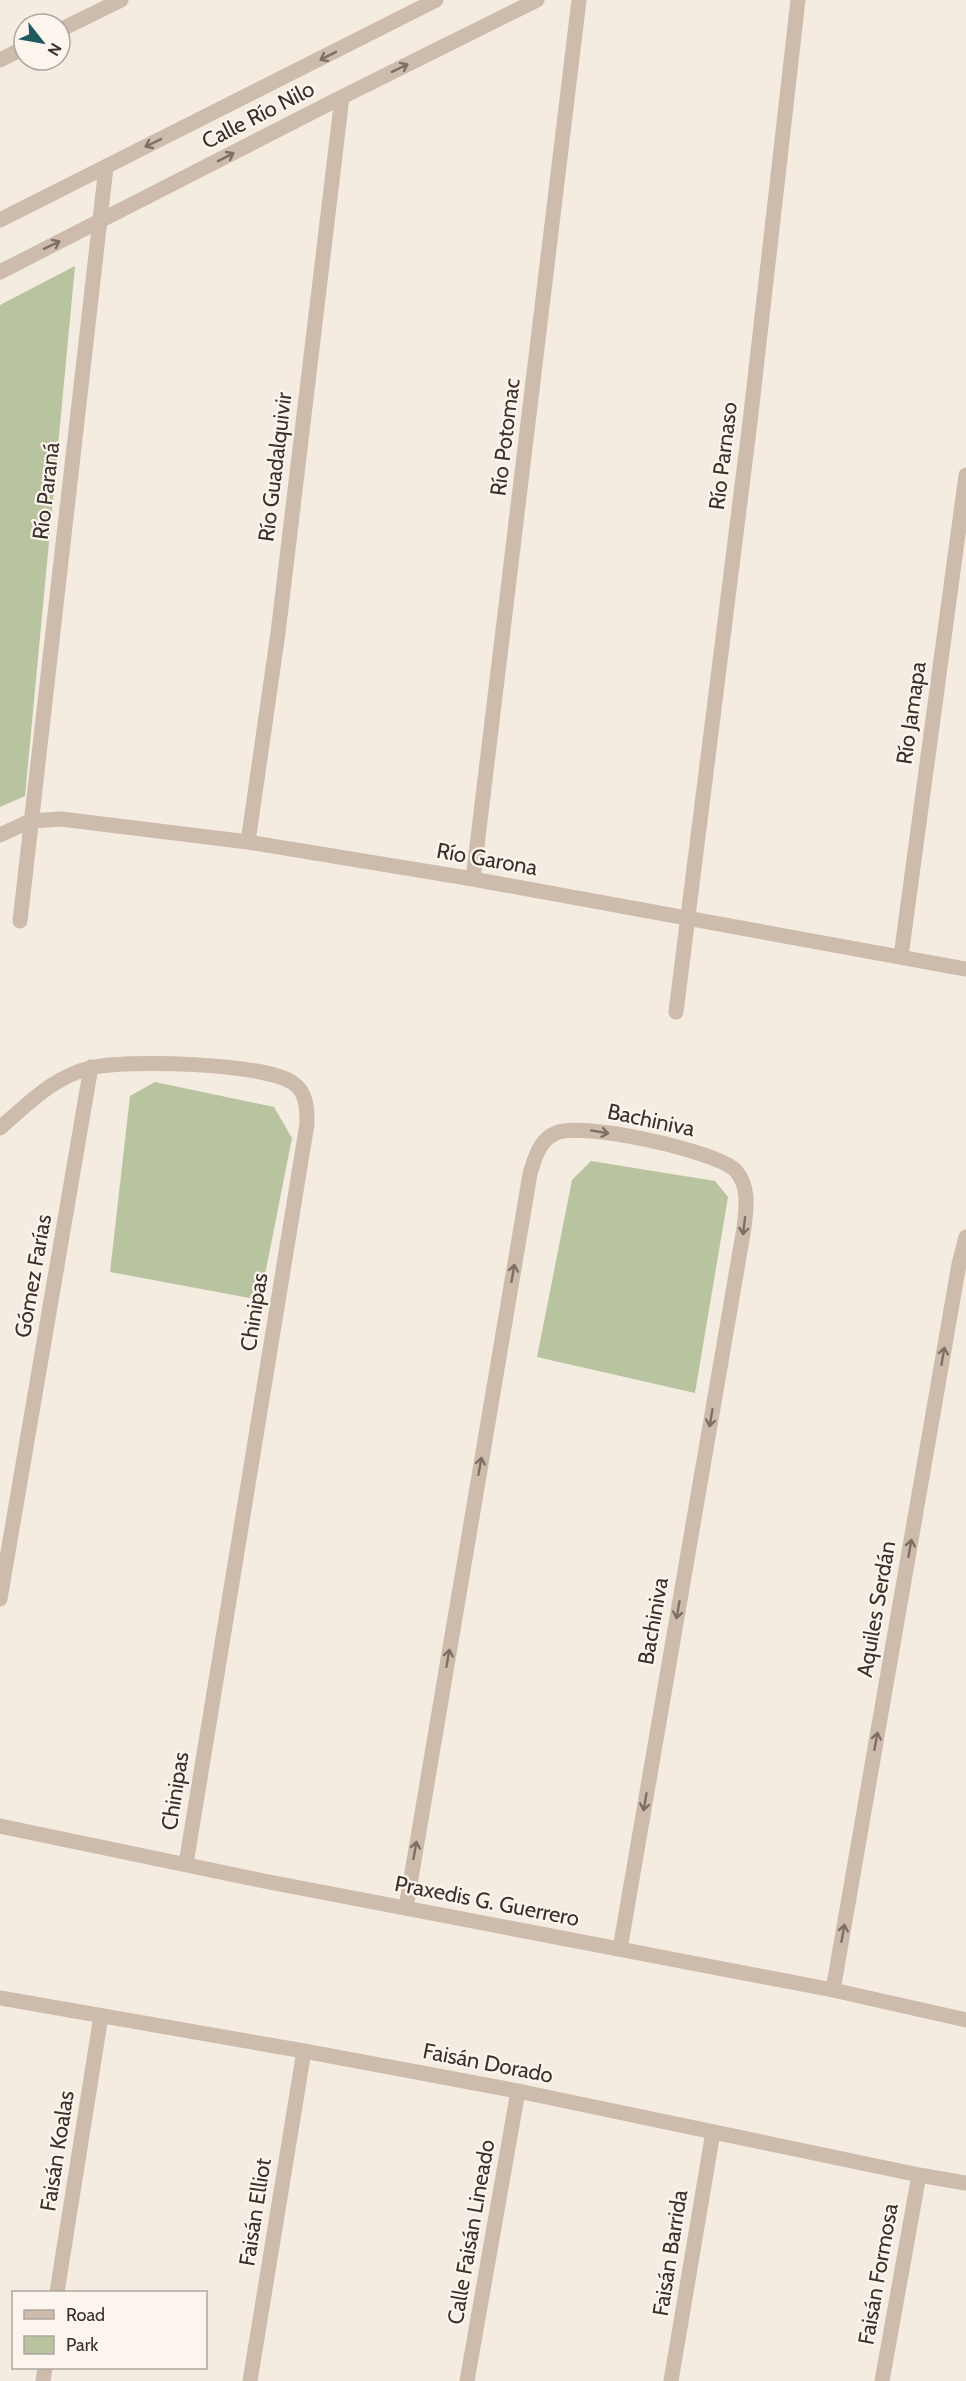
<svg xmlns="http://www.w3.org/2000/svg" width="966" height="2381" font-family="Cabin,sans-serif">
<rect width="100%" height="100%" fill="#f4ebe1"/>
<path fill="#b8c4a0" d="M75,266L25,796L0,807V305Z
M155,1082L274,1107L292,1138L260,1300L110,1272L130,1096Z
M591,1161L715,1181L728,1197L695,1393L537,1357L572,1180Z"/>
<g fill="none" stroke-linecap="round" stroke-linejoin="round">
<path stroke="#cdbbac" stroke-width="15" d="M60,30L121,0
M0,60L24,48
M0,220L436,0
M0,272L342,97L537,0
M0,835L30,821L61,819L248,842L473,879L966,969
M248,842L278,633L342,97
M473,879L579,0
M20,921L106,167
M901,956L966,475
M676,1012L750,422L798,0
M0,1128C28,1104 53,1077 90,1068C125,1059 265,1063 293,1083C307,1092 307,1109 307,1124L186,1864
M0,1599L91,1067
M0,1826L264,1881L833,1990L966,2020
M406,1908L530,1174C535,1158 539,1140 556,1133C580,1121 718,1151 736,1171C750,1187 746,1209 744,1228L620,1949
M833,1990L959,1264L966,1237
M0,1998L304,2051L518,2091L919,2175L966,2183
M57,2292L101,2016
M43,2381L45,2368
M250,2381L304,2051
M467,2381L518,2091
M671,2381L713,2132
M882,2381L919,2175"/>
</g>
<defs><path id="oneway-shaft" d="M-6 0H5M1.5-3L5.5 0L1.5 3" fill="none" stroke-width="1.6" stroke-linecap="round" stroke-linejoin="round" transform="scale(1.5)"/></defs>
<g stroke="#7d6f65">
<use href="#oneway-shaft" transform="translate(328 56) rotate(153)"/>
<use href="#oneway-shaft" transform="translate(400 68) rotate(-26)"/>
<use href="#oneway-shaft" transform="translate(153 143) rotate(154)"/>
<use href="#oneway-shaft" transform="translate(226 157) rotate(-27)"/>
<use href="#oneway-shaft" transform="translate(52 245) rotate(-26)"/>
<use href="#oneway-shaft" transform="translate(600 1132) rotate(10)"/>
<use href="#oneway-shaft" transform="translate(744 1226) rotate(97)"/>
<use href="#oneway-shaft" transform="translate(513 1273) rotate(-80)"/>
<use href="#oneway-shaft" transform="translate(943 1356) rotate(-80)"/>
<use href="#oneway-shaft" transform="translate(711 1418) rotate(100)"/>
<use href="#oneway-shaft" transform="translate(480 1466) rotate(-80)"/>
<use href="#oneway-shaft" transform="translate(910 1548) rotate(-80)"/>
<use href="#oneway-shaft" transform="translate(678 1610) rotate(100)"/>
<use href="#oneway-shaft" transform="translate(448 1658) rotate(-80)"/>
<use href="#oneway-shaft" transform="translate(876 1741) rotate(-80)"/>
<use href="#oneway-shaft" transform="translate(645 1802) rotate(100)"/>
<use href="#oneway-shaft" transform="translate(415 1850) rotate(-80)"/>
<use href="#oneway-shaft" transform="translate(843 1933) rotate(-80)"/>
</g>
<g text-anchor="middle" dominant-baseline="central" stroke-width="4.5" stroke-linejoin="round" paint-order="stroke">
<g font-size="22" fill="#3b302b" stroke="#fbf5ee">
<text transform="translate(258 115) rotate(-27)">Calle Río Nilo</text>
<text transform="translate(505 437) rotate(-83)">Río Potomac</text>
<text transform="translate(723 456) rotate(-83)">Río Parnaso</text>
<text transform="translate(275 467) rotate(-83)">Río Guadalquivir</text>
<text transform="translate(46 491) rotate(-83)">Río Paraná</text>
<text transform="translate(911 713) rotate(-82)">Río Jamapa</text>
<text transform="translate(487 859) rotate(10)">Río Garona</text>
<text transform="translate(651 1120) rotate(12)">Bachiniva</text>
<text transform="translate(33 1276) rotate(-80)">Gómez Farías</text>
<text transform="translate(254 1312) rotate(-81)">Chinipas</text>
<text transform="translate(876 1609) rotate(-80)">Aquiles Serdán</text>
<text transform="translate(653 1621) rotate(-80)">Bachiniva</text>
<text transform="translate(175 1791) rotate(-81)">Chinipas</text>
<text transform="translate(487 1901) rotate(11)">Praxedis G. Guerrero</text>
<text transform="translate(488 2063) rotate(11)">Faisán Dorado</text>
<text transform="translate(57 2151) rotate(-81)">Faisán Koalas</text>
<text transform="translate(255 2212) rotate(-81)">Faisán Elliot</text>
<text transform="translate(471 2232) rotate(-80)">Calle Faisán Lineado</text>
<text transform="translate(670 2253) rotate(-81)">Faisán Barrida</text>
<text transform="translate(878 2274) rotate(-80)">Faisán Formosa</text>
</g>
</g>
<rect x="12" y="2291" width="195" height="78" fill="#fbf5ee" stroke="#aea6a0" stroke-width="1.5"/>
<rect x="24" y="2310" width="30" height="9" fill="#cdbbac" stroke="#aea6a0" stroke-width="1.5"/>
<text x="66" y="2321" font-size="18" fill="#3b302b">Road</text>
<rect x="24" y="2336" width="30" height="18" fill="#b8c4a0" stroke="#aea6a0" stroke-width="1.5"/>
<text x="66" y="2351" font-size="18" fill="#3b302b">Park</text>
<g transform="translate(42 42) rotate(121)"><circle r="28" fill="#fbf5ee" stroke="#aea6a0" stroke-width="1.5"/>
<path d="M0-4.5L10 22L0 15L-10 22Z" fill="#1f5a5e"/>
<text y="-9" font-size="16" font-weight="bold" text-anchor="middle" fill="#3b302b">N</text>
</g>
</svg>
